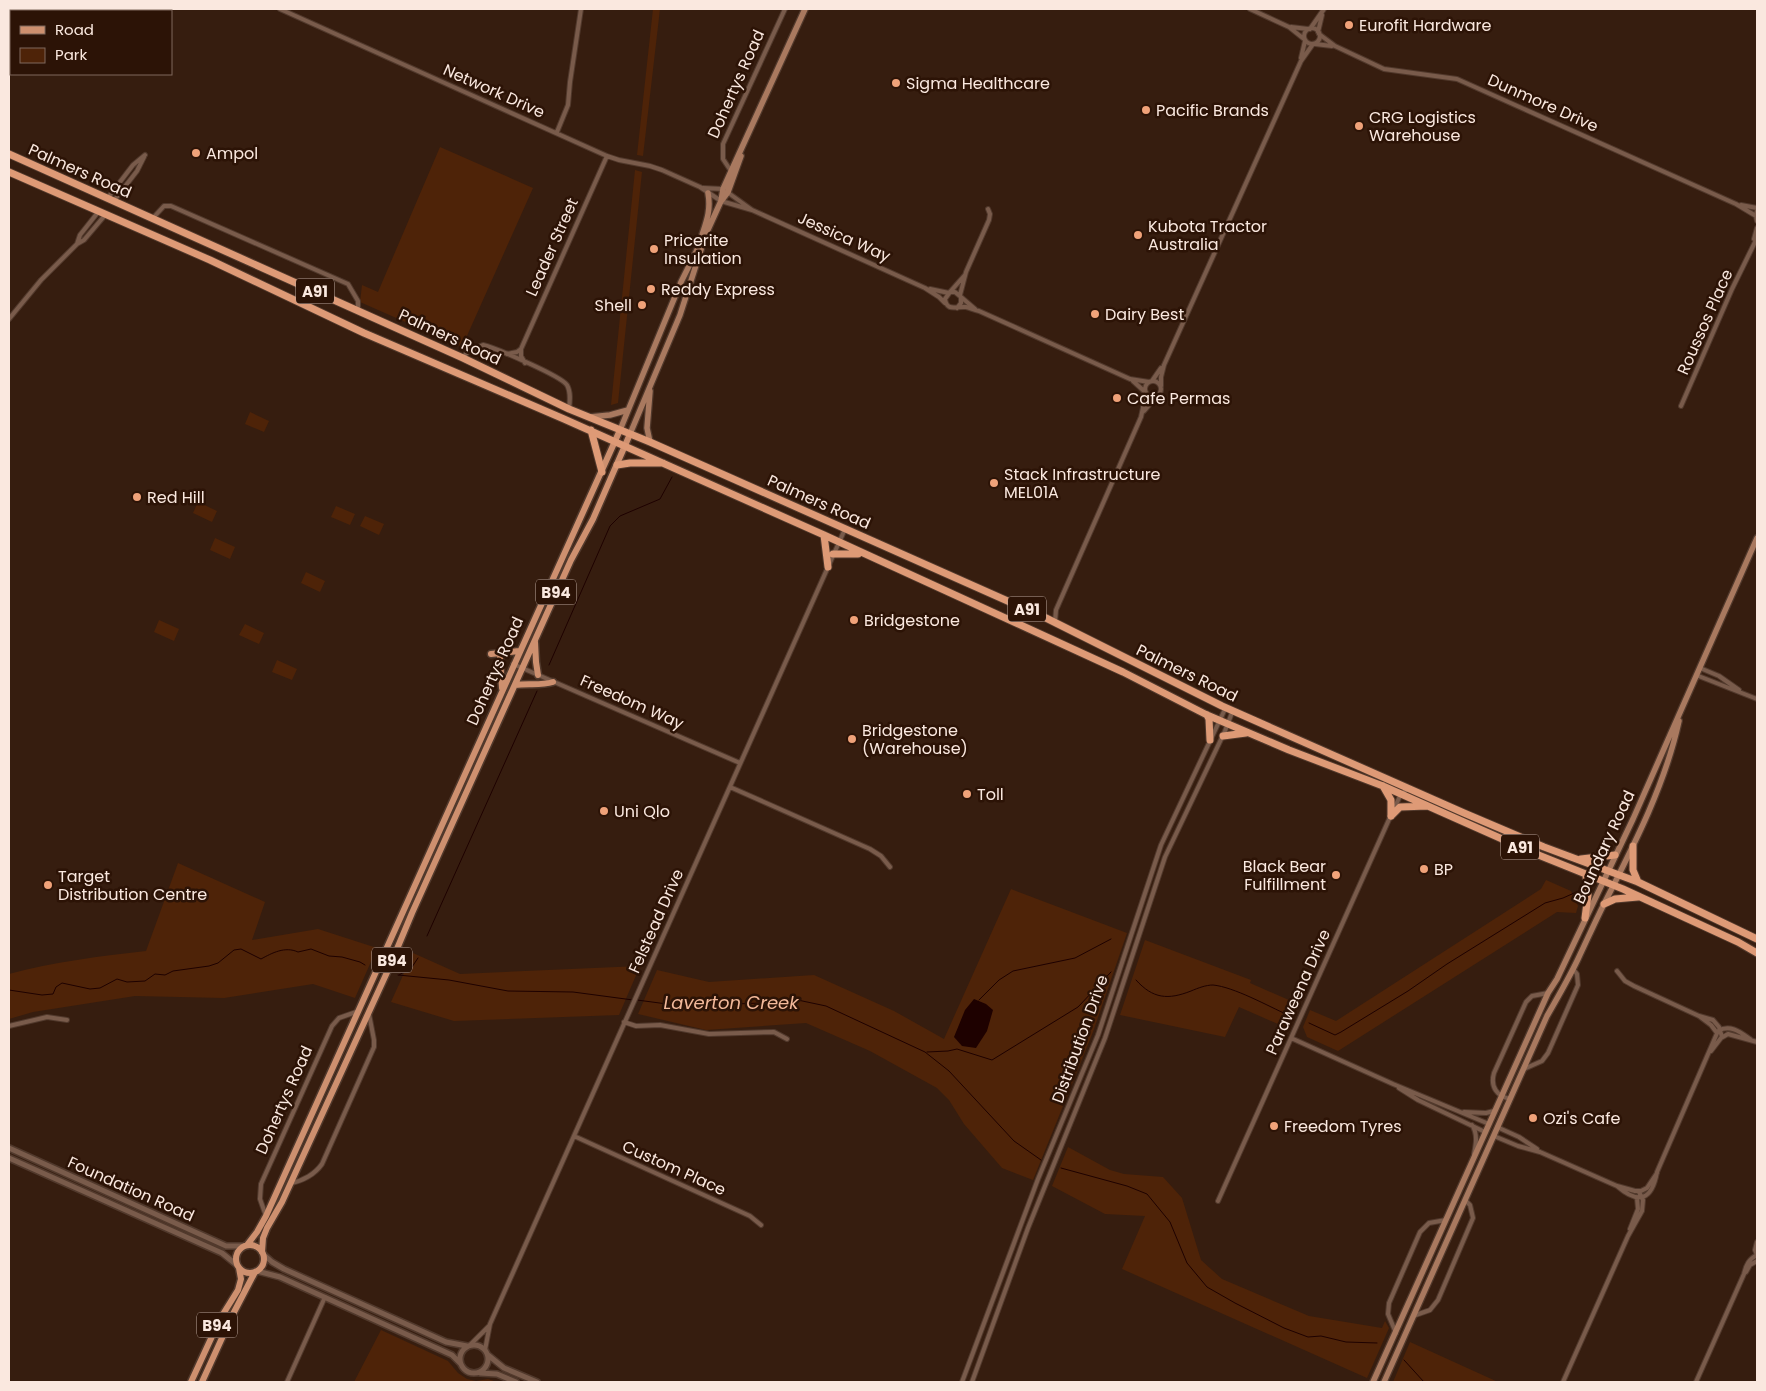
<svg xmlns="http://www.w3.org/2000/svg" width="1766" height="1391" font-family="Poppins,sans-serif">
<rect width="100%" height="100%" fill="#361d0f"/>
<path fill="#4e2308" d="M653,9H660L643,156L637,155Z
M440,147L533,188L462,347L360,302L362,285L378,292Z
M635,170L642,172L618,403L611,405Z
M250,412L269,421L264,432L245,424Z
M198,502L217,511L212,522L193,513Z
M336,506L355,514L350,525L331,517Z
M365,516L384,524L379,535L360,526Z
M215,538L235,547L230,559L210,550Z
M306,572L325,581L320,592L301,583Z
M159,620L179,629L174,641L154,632Z
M245,624L264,633L259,644L239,635Z
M277,660L297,669L292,680L272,672Z
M178,863L265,902L252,940L318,929L377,948L355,998L313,984L224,998L135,996L33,1012L9,1019V974C53,962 101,956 146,951Z
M1546,880L1571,891L1578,906L1576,913L1557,912L1338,1051L1307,1037L1303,1027L1310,1010L1336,1021L1541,889Z
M1011,889L1127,933L1093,1032L1033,1180L1002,1168L964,1124L949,1100L937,1088L870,1051L806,1023L706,1030L638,1014L657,970L709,982L814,975L894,1011L944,1039Z
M1145,940L1251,980L1250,983L1298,1004L1287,1028L1239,1007L1225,1037L1120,1015Z
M413,953L460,974L640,966L619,1015L454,1021L391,1002Z
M1068,1147L1110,1170L1124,1174L1163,1177L1182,1198L1201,1260L1222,1279L1309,1316L1382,1328L1385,1321L1389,1328L1367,1378L1122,1269L1145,1216L1105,1214L1052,1186Z
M381,1330L448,1361L458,1373L467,1379L476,1381L488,1379L497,1382H354Z
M1410,1342L1498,1382H1393Z"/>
<path fill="#1e0100" d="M974,999L986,1004L993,1010L987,1031L976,1048L962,1046L954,1037L965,1010Z"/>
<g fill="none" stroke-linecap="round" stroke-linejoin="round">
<path stroke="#1e0100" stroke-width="1" d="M549,665L610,526L620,516L660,499L672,477
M427,936L537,691
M398,975L449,980L508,991L573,992L633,1000
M399,975L412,967L418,958
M1136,980C1153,999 1168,1000 1191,991C1198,988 1206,985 1213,985C1234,987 1268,1006 1288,1015
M9,990L42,995L53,994L56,987L62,983L90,989L100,988L117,979L127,982L145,981L155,974L165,975L173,971L209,966L218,963L234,950L241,949L261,959C272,953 285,946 298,952L311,949L329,956L342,957L360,962L365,965
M637,1000L682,1006L761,1003L793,999L826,1006L925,1052L949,1071L1014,1141L1041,1160
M979,1000L999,980L1013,971L1075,958L1111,939
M1309,1023L1335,1035L1341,1032L1408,991L1447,964L1545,903L1563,898L1581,890
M927,1052L948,1051L957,1049L992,1060L1078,1007L1111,972
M1061,1168L1127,1186L1147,1194L1170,1222L1187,1263L1207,1287L1235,1303L1284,1328L1308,1337L1321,1336L1346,1342L1377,1343
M1404,1360L1424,1382"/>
<defs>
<path id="minor" d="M280,9L607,156L619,160L650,166L662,170L700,187L721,201L752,210
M1250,9L1289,27L1304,39
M1291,27L1308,29
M1304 36a8 8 0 1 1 16 0a8 8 0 1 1-16 0Z
M1310,29L1324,9
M1318,32L1322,15
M1319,34L1335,46L1384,69L1457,79L1736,204L1756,216
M1315,44L1332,46
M1301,58L1305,41
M557,132L568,105L570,82L581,9
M731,171L723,159V144L785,9
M703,188L723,189L752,210L925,288L939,297L945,303
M107,199L133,165L145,155
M113,202L137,171L144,157
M1741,205L1757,208
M1757,211L1756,216L1757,221
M153,218L164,206H171L348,284L358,301V310
M1754,239L1757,228
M77,244L80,235L99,211
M930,289L949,293
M950,292L965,275
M960,295L966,272L989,220L990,214L988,209
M961,297L975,309
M957,308L961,303V297L955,292H950L945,299C947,312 956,306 966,307C970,308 974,310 979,311L1130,379L1149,382
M9,319L41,280L77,244L84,240L106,214
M521,349V356L525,363
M507,354L517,352L521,349L607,156
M463,358L468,351L483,345C496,348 561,376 567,385C571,392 570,401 569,409
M1145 389a8 8 0 1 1 16 0a8 8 0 1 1-16 0Z
M1133,381L1144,391
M1152,381L1161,368
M1161,386V377L1164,365L1301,61L1313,44
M1681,406L1732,289L1757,238
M1144,411L1156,397
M1055,622L1056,610L1141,417L1146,394
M513,664L740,763
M1700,668L1719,676L1739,690
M1696,675L1757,699
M730,787L870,849L881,856L890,867
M1617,971L1625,981L1634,986L1699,1016L1713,1020L1719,1027L1722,1037
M1699,1016L1711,1025L1717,1033
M624,1022L636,1026L660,1025L709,1034L774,1032L787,1039
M9,1026L47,1017L67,1020
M1291,1038L1393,1084L1489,1124
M1711,1051L1721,1038L1728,1034L1757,1042
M1524,1069L1542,1061L1548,1053L1578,985L1577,974L1573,969
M1399,1088L1418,1100L1485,1132
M1510,1099C1497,1096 1490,1087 1494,1073L1526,1002L1532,996L1548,993
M1464,1112L1486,1113L1494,1111
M1472,1125C1478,1134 1476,1144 1474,1154
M1497,1127L1519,1137L1537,1149
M574,1136L750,1216L761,1225
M1494,1136L1518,1146L1540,1152L1617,1186L1635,1191H1641L1647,1188L1657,1173
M291,1183C303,1181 315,1174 322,1164L374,1047V1040L369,1014
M1617,1186C1639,1205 1652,1200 1657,1172L1718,1031C1730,1024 1740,1032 1750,1039
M1218,1201L1391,815L1401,794L1409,788
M266,1216L260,1199L261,1184L332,1026L339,1018L359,1011
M1630,1229L1638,1209L1637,1198
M1757,1242L1755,1250L1757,1255
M1746,1272L1750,1265L1757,1261
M1413,1316L1430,1310L1438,1300L1473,1218L1470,1205L1465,1200
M1396,1333L1388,1314L1389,1303L1420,1232L1429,1223L1446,1220
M470,1345L489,1326
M485,1350L490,1324L845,529
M287,1382L325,1297
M962,1382L1038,1179L1098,1035L1161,845L1226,707
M972,1382L1028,1228L1105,1038L1165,857L1225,731L1233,710
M1563,1382L1628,1236L1642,1211L1643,1200L1639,1192
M1696,1382L1744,1274C1746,1265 1749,1259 1757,1255"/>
<path id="tertiary" d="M9,1148L226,1246H244
M9,1158L222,1253L238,1266
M263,1254L272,1262L284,1269L446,1342L467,1346
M257,1271L280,1277L441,1350L452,1355L460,1363
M460 1359a14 14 0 1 1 28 0a14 14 0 1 1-28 0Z
M488,1355L504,1368L537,1382
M480,1373L497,1374L516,1382"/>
<path id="secondary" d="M722,200L728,192L741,156
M702,235C707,220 711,209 708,193
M650,391L647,428L650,442
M590,417L610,415L628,410
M620,430L681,282L702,240
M630,434L680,315L706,234L721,201L723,189L805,9
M1373,1382L1548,993L1557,979L1633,819L1757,538
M1384,1382L1547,1016C1558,997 1569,978 1578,959C1587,940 1595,922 1604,904C1634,845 1665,785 1679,721"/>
<path id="primary" d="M535,642L536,662L538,675
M491,654L519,651
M500,658L502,688
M515,685C528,683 540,686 553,682
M247,1245L257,1232L266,1216L620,430
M236 1259a14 14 0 1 1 28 0a14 14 0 1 1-28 0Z
M262,1252L263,1238L267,1228L282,1202L389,968L412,913L571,560L593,519L630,434
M191,1382L220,1319L238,1290L241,1279L239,1268
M202,1382L232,1316L255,1272"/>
<path id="trunk" d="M9,154L463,358L569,409L650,442L1046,618L1222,706L1464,813L1544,847L1638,882L1757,939
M9,172L210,260L364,333L564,419L824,535L1123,672L1207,715L1289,750L1383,786L1536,854L1623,889L1738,942L1757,953
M591,430L602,472
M617,465L630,463H663
M824,535L828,567
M833,554H858
M1207,715L1209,719L1210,740
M1223,736L1246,733
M1383,786L1391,800V816
M1391,816L1400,807L1427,806
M1633,846V870L1638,882
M1581,859L1615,855
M1604,904L1615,899L1638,897
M1585,918L1588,895L1586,876"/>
</defs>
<use href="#minor" stroke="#51392c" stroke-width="6"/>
<use href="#tertiary" stroke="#51392c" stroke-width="8"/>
<use href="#secondary" stroke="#51392c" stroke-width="8"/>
<use href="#primary" stroke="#51392c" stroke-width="9"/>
<use href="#trunk" stroke="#51392c" stroke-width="9"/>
<use href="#minor" stroke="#795b4b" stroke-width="4"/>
<use href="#tertiary" stroke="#795b4b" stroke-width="5"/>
<use href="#secondary" stroke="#a9795f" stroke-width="5.5"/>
<use href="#primary" stroke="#ce906f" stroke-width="6"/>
<use href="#trunk" stroke="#de9a76" stroke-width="7"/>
</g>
<g fill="#f0a279" stroke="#2c1306" stroke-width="2">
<circle cx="1349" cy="25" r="5"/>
<circle cx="896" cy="83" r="5"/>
<circle cx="1146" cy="110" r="5"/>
<circle cx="1359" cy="126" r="5"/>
<circle cx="196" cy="153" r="5"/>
<circle cx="1138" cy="235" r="5"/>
<circle cx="654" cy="249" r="5"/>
<circle cx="651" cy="289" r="5"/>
<circle cx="642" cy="305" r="5"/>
<circle cx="1095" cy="314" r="5"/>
<circle cx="1117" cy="398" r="5"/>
<circle cx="994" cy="483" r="5"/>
<circle cx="137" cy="497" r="5"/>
<circle cx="854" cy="620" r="5"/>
<circle cx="852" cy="739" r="5"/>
<circle cx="967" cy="794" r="5"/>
<circle cx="604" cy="811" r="5"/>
<circle cx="1424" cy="869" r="5"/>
<circle cx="1336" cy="875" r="5"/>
<circle cx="48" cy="885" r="5"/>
<circle cx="1533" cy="1118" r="5"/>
<circle cx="1274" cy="1126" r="5"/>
</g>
<g text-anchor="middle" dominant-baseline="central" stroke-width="5" stroke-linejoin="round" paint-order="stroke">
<g fill="#2c1306" stroke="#bca89e" stroke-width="1">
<rect x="296" y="278.5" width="38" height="25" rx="4"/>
<rect x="536" y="579.5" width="40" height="25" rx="4"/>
<rect x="1008" y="596.5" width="38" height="25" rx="4"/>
<rect x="1501" y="834.5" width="38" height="25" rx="4"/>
<rect x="372" y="947.5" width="40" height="25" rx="4"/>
<rect x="197" y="1312.5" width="40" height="25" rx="4"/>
</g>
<g font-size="15" font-weight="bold" fill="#fae8df">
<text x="315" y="291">A91</text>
<text x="556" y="592">B94</text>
<text x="1027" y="609">A91</text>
<text x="1520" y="847">A91</text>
<text x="392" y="960">B94</text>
<text x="217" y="1325">B94</text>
</g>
<g font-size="16" fill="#fae8df" stroke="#2c1306" text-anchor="start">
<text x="1359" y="25">Eurofit Hardware</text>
<text x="906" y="83">Sigma Healthcare</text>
<text x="1156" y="110">Pacific Brands</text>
<text x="1369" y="117">CRG Logistics<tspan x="1369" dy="18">Warehouse</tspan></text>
<text x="206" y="153">Ampol</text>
<text x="1148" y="226">Kubota Tractor<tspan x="1148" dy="18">Australia</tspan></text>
<text x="664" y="240">Pricerite<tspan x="664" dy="18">Insulation</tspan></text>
<text x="661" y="289">Reddy Express</text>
<text x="632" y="305" text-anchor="end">Shell</text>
<text x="1105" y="314">Dairy Best</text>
<text x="1127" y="398">Cafe Permas</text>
<text x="1004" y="474">Stack Infrastructure<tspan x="1004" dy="18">MEL01A</tspan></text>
<text x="147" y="497">Red Hill</text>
<text x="864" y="620">Bridgestone</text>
<text x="862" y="730">Bridgestone<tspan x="862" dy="18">(Warehouse)</tspan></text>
<text x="977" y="794">Toll</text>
<text x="614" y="811">Uni Qlo</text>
<text x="1326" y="866" text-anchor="end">Black Bear<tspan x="1326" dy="18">Fulfillment</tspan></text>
<text x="1434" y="869">BP</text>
<text x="58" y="876">Target<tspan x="58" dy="18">Distribution Centre</tspan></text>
<text x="1543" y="1118">Ozi's Cafe</text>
<text x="1284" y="1126">Freedom Tyres</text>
</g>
<g font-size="16" fill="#fae8df" stroke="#2c1306">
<text transform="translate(736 84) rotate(-66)">Dohertys Road</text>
<text transform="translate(494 91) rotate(24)">Network Drive</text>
<text transform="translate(1543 103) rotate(24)">Dunmore Drive</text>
<text transform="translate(80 171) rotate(24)">Palmers Road</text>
<text transform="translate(844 237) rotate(24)">Jessica Way</text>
<text transform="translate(552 247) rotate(-66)">Leader Street</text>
<text transform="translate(1705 322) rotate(-66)">Roussos Place</text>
<text transform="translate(450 337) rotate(25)">Palmers Road</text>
<text transform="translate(819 502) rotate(24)">Palmers Road</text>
<text transform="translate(495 671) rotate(-66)">Dohertys Road</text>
<text transform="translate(1187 673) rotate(26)">Palmers Road</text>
<text transform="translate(632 702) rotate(24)">Freedom Way</text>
<text transform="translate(1604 847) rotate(-65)">Boundary Road</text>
<text transform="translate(656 921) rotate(-66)">Felstead Drive</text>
<text transform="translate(1298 992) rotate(-66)">Paraweena Drive</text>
<text transform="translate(1080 1039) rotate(-70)">Distribution Drive</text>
<text transform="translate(284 1100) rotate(-66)">Dohertys Road</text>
<text transform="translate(674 1168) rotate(24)">Custom Place</text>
<text transform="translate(131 1189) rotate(24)">Foundation Road</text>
</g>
<g font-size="18" font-style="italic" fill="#f3b99a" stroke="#2c1306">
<text x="731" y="1002">Laverton Creek</text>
</g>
</g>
<rect width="1766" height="1391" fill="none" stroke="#fae8df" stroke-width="20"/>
<rect x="10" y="10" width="162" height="65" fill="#2c1306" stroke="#7e685d"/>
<rect x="20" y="26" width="25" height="8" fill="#ce906f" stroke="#7e685d"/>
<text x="55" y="35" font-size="15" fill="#fae8df">Road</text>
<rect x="20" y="48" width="25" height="15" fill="#4e2308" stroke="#7e685d"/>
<text x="55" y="60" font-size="15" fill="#fae8df">Park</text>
</svg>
